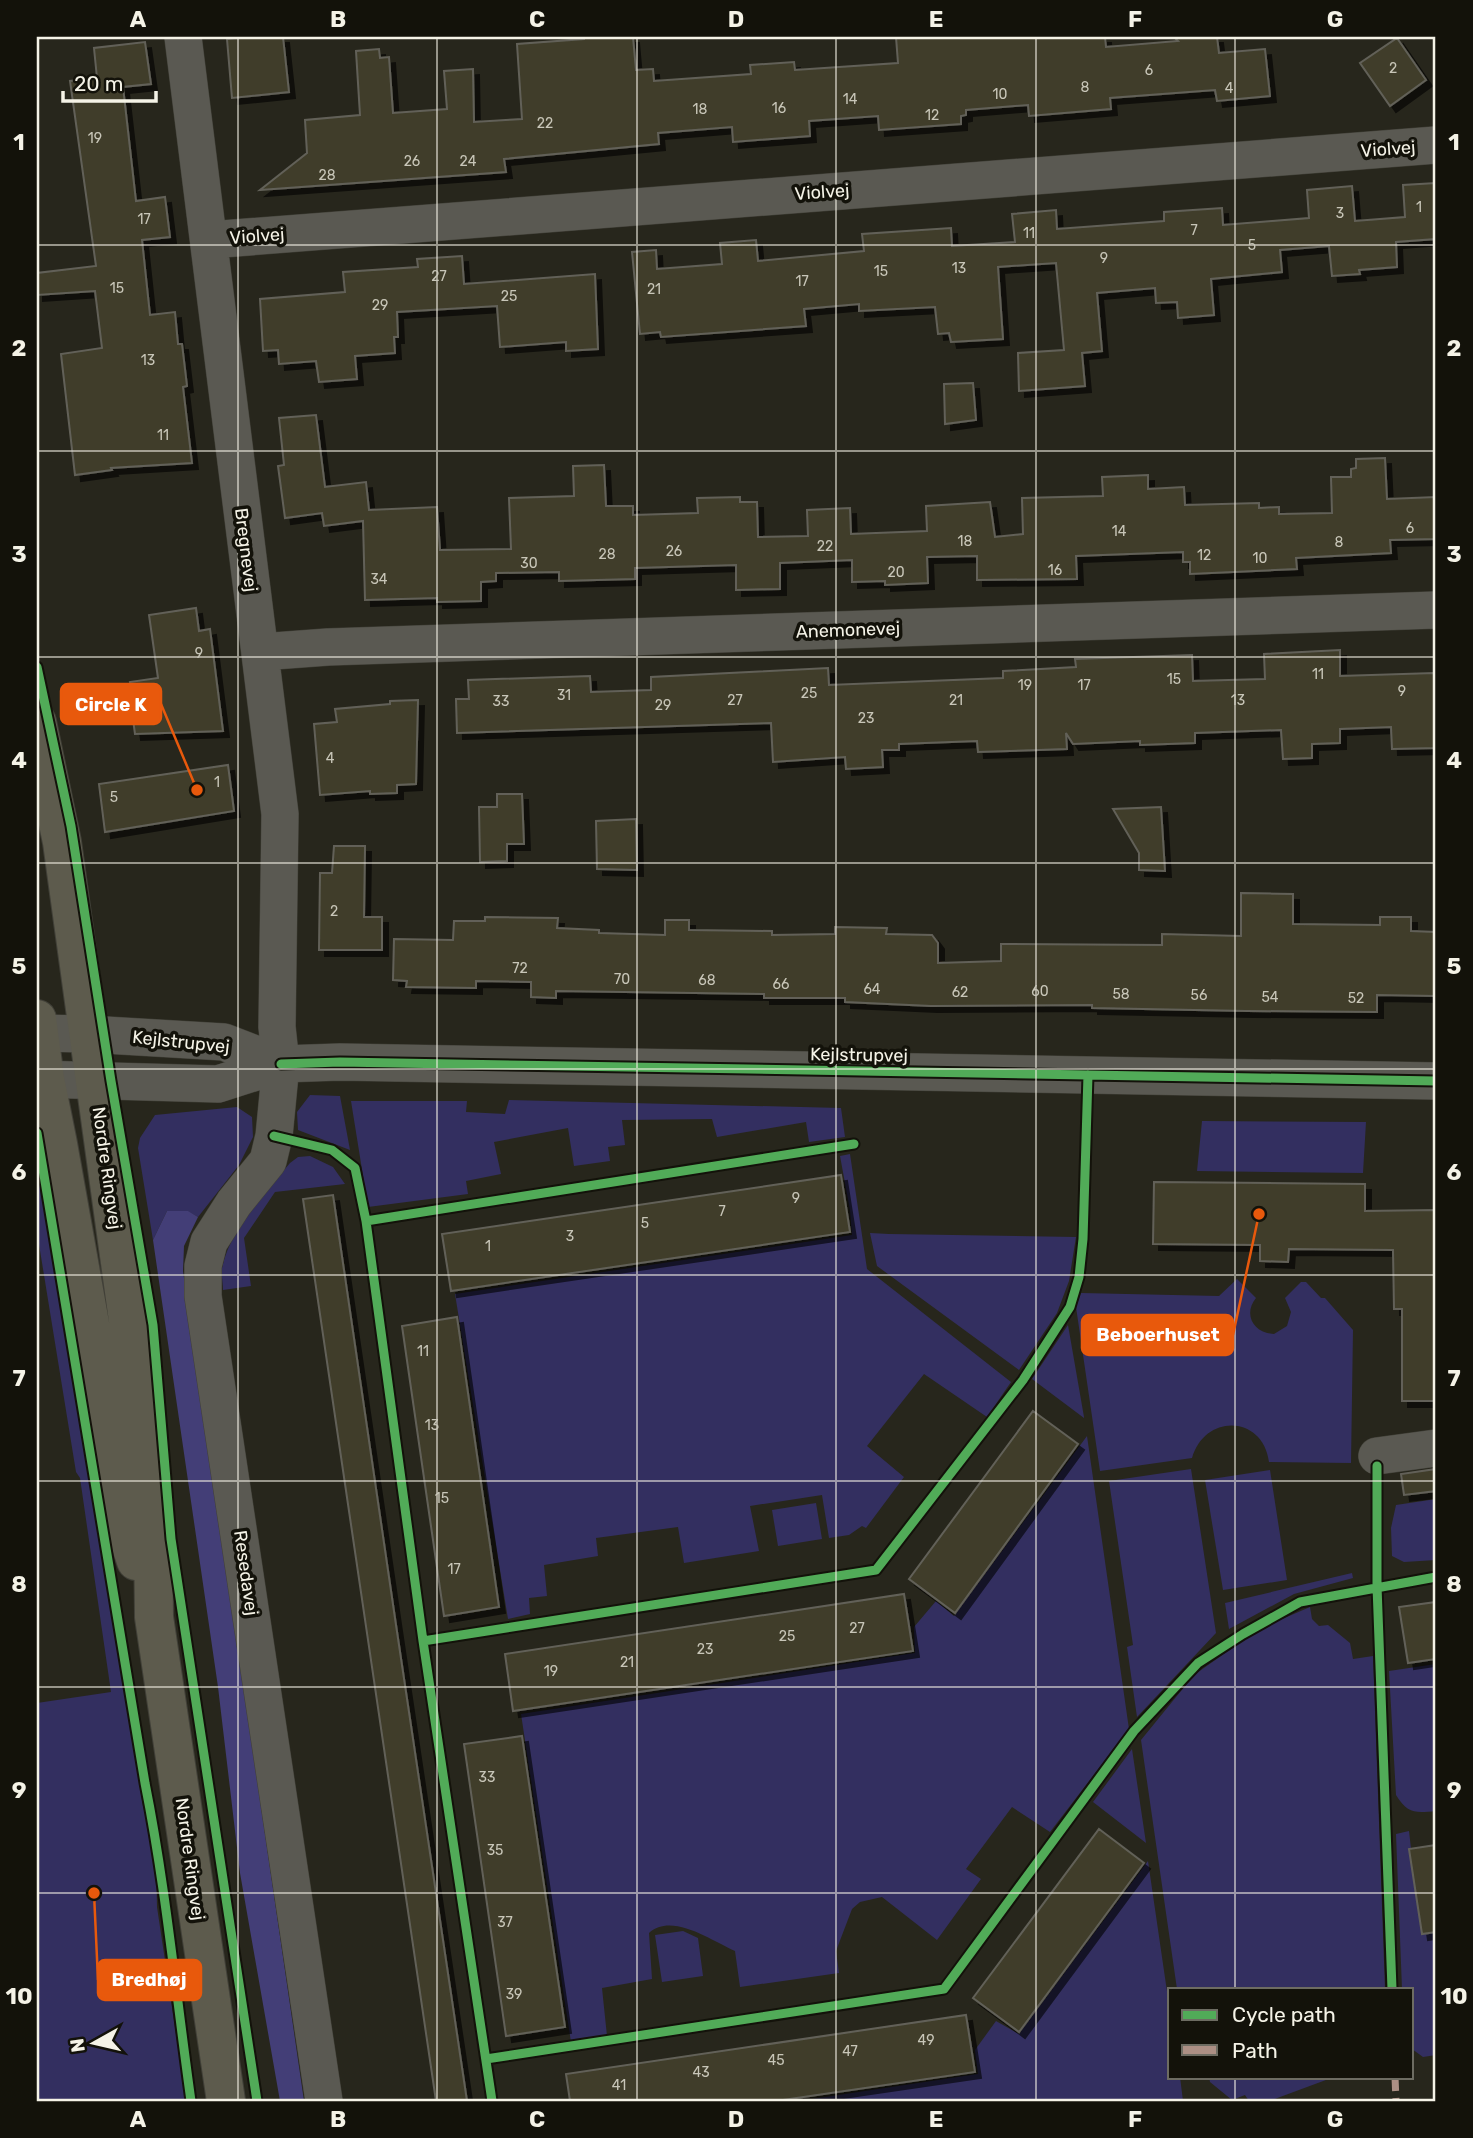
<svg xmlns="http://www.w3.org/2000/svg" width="1473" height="2138" font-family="Rubik,sans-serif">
<defs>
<filter id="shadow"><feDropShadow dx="6" dy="6" stdDeviation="0" flood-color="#0009"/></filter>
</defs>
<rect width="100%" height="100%" fill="#27261c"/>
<path fill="#332f60" d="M310,1095L340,1096L350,1150L298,1130L297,1112Z
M509,1100L841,1108L845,1137L809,1142L806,1122L717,1137L712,1119L622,1120L625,1145L608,1147L610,1161L574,1166L568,1128L494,1142L501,1174L466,1181L468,1194L368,1207L351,1101H467L466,1112L505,1114Z
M237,1107L252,1117L253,1137L239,1165L198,1217L187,1211H167L153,1240L138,1148L140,1138L155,1115Z
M1202,1121L1366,1122L1363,1173L1197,1171Z
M850,1154L867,1269L1011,1382L987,1417L924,1374L867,1446L904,1477L866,1528L862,1526L849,1535L829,1538L822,1495L750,1506L759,1551L684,1563L678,1527L596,1538L598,1556L544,1565L547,1596L529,1598L530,1614L508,1619L455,1294L852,1235L850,1210L840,1156Z
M310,1156L333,1167L345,1184L275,1192L244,1238L251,1286L223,1290C223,1283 221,1275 222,1268C231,1227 264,1194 290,1163L298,1157Z
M37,1163L143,1806L156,1861L157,1907L186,2101H37V1703L111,1692L80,1478L76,1472L37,1232Z
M870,1233L889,1234L1076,1237L1069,1281L1057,1313L1019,1370L877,1266Z
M1237,1279L1256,1298C1243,1314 1253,1333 1274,1334L1287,1326L1291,1312L1285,1298L1301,1282H1306L1321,1298H1325L1353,1330L1351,1463L1269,1462C1263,1415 1205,1413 1192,1458L1100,1471L1076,1307L1081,1293L1219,1296Z
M1068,1325L1084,1417V1418L1032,1379Z
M1087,1436L1129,1729L1050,1832L1012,1807L966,1869L981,1879L937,1940L882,1897L860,1902L852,1909L836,1951L839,1973L740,1987L735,1951C712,1941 672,1912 649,1933L652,1979L602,1988L607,2036L571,2042L521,1714L915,1653L914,1627L936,1601L954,1616Z
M1191,1469L1216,1633L1137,1717L1127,1647L1133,1645L1109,1481Z
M1270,1470L1287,1580L1223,1590L1205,1480Z
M1436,1499V1560L1404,1562L1392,1556L1391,1528L1396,1505Z
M816,1503L822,1539L778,1546L772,1510Z
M1352,1573L1353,1578L1294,1594L1229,1629L1225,1603Z
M1310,1607L1312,1619L1319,1626L1328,1625L1350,1643L1353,1659L1373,1656L1385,1989H1177L1141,1740L1194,1675L1259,1629Z
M1436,1664V1811C1415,1813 1408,1814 1396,1795L1389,1671Z
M1132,1749L1146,1843L1093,1802Z
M1409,1831L1418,1910L1436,1908V2055L1423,2057L1412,2049V1989H1402L1396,1834Z
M1148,1861L1170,2012V2077H1180L1183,2101H799L978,2074L975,2050L996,2021L1019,2034Z
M683,1931L698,1938L703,1976L662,1982L655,1935Z
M1209,2077H1334L1269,2101H1249L1245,2095L1232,2100L1210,2082Z"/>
<path fill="#433e77" d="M167,1211H188L198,1217L184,1246L183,1271L304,2101H280L240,1873L218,1687L153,1240Z"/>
<path fill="#3f3d2a" stroke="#626158" stroke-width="2" filter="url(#shadow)" d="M252,37H283L289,92L232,98L227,39Z
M584,37H633L636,70L653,69L654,81L751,74L750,65L794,62L795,70L898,63L896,37H1105L1106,47L1178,41L1174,37H1217L1219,53L1265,49L1270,96L1217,101L1215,90L1110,98L1111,109L1029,116L1028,105L966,110V115L961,116V124L879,130L878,116L809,121L810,136L733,142L732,127L658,133L659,144L504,159L506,172L260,190L307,153L305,120L360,115L356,51L379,49L380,58L389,57L393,113L447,109L444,71L473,69L474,122L522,119L517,44L584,39Z
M1397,38L1426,80L1390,106L1360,63Z
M145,42L151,84L123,87L136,201L165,197L170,237L142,240L150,315L175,312L178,344H182L187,386L183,387L192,463L111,468L112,470L75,475L61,354L102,348L95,291L37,295V273L96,266L70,81L97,78L94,48Z
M1436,183V239L1396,242L1397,267L1359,270L1360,274L1332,276L1329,246L1280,250L1282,272L1211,279L1214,315L1178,318L1177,302L1156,303L1155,288L1097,293L1102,351L1082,353L1085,386L1019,391L1018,353L1064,350L1056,263L998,267L1003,339L951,342L949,333L938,334L935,307L859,311V304L804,309L806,326L661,337L660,332L640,334L632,252L656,250L657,269L722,264L720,243L756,240L758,261L864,251L862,234L951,228L952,246L1015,242L1012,214L1056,210L1057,229L1164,221V212L1222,208L1223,225L1309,218L1307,190L1352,186L1355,221L1405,217L1403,185Z
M462,256L464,284L595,274L598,349L566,351V342L500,347L497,306L397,312L398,337H394L395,353L355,356L357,379L319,382L316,361L279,364L278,350L263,351L260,299L345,292L343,272L418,267L417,259Z
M973,383L976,420L945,424L944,384Z
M316,415L325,487L366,482L369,510L437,507L440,550L511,549L509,498L574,496L573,466L604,465L606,506H633V515L698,513L697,498L740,497V502H757L758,537L808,536L807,510L850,508L851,534L927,531L926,506L990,502L995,537L1023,534L1022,498L1103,496L1102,477L1148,475V489L1184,487L1185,505L1259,503V508L1279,507V514L1332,513L1331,477H1351V469L1356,468V459L1385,458L1387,499L1436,497V539L1390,540L1391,553L1296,558L1297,569L1190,574V562H1183V552L1076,556L1077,579L977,580V556L927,557L928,583L885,585V581L852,582V560L780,563V589L736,590V565L635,568V579L559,581V572L496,573V581L481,582V601L437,602V598L365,600L363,521L324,526L322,513L285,518L278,466L284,465L279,418Z
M196,608L199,631L210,629L223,731L135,734L129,690H132L130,682L158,678L149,615Z
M1340,650V676L1434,673L1436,748L1392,749L1391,727L1340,729V743L1312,744V758L1283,759L1281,730L1195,733V743L1140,745V741L1073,744L1066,733L1067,749L978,752L977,741L899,744V750H882L883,767L846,769L845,757L773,762L771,723L457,733L456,699H469L468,680L590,676L591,692L651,690V677L828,668L829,685L1003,678V671L1076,667L1075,659L1192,655L1193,681L1265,679L1264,654Z
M418,700L416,784L397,785V793L370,794V791L320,795L314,724L337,722L335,709L390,704V701Z
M228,765L234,811L105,832L99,784Z
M497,794H522L524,844H507V861L480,862L479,807H497Z
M1161,807L1165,871L1139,870V853L1113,809Z
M636,819L637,870L597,869L596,821Z
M334,846H365L364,917H382V950H319L320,873H332Z
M1241,893L1293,894V924L1380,925V917H1411V931L1436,932V996L1377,995V1012L1247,1011L1092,1008V1005L931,1006L845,1002V998H764V994L556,991V998L531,997V982L476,981V988L406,987L407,981L393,980L394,939L453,940L454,921H485V917L558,918L557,928L599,930V933L665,935V920H689V930L772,931V935L835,934V927L887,928L886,934L932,935L938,943V963L1001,961V944L1162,945V934L1241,936Z
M841,1175L850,1232L451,1291L442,1234Z
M1154,1182L1365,1184V1211L1436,1210V1401H1402V1309H1394L1393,1250L1289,1249L1288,1262L1260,1261V1245L1153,1244Z
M333,1195L396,1625L467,2101H436L303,1199Z
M457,1317L499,1607L444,1616L402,1326Z
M1033,1411L1078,1444L955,1613L909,1579Z
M1436,1469V1491L1404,1495L1401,1474Z
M904,1594L913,1651L513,1711L505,1654Z
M1436,1602V1659L1408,1663L1399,1607Z
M522,1736L565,2027L506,2036L464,1744Z
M1099,1829L1144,1863L1019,2032L973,1998Z
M1436,1845V1932L1422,1934L1409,1849Z
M966,2015L975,2072L776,2101H570L566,2074Z"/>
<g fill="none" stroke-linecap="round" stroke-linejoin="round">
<defs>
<path id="minor" d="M183,37L280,814L277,1027L281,1064L274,1136L268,1161L234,1203L209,1242L203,1266V1296L324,2101
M209,240L1436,145
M260,652L328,647L1436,610
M37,1033L88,1034L224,1042L281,1064
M37,1079L218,1084L281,1064L340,1062L1436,1081
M1377,1456L1436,1448"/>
<path id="major" d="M37,722L62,842L139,1400L153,1537L154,1617L226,2101
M37,1019L45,1079L58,1144L128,1537L136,1561"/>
</defs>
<use href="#minor" stroke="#414038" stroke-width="38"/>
<use href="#major" stroke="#414038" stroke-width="40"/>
<use href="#minor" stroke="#5a5952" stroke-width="37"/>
<use href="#major" stroke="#5d5b4d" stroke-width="38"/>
<path stroke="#ac8f84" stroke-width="7" stroke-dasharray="14 7" stroke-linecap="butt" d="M1395,2077L1396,2101"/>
<defs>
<path id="cycleway" d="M37,667L71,826L111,1081L153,1325L171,1539L257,2101
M281,1064L340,1062L1436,1081
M37,1133L145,1783C166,1888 176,1995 191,2101
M274,1136L332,1150L355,1168L366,1221L423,1641L492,2101
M366,1221L854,1144
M1377,1466V1586L1392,1989
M423,1641L876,1570L1023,1380L1070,1307L1079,1277L1083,1239L1088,1075
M486,2059L944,1989L1134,1731L1198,1663L1243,1634L1300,1602L1436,1577"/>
</defs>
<use href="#cycleway" stroke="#13120a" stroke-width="13"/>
<use href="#cycleway" stroke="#51ab58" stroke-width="9"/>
</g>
<path fill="none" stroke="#f5f3e7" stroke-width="2" stroke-opacity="0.55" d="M238,37V2101M437,37V2101M637,37V2101M836,37V2101M1036,37V2101M1235,37V1989M37,245H1436M37,451H1436M37,657H1436M37,863H1436M37,1069H1436M37,1275H1436M37,1481H1436M37,1687H1436M37,1893H1436M1235,2077V2101"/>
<g text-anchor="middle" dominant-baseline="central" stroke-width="7" stroke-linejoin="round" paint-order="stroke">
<g font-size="14" fill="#c8c6b8">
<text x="1393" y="68">2</text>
<text x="1149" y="70">6</text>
<text x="1085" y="87">8</text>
<text x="1229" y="88">4</text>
<text x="1000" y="94">10</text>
<text x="850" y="99">14</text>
<text x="779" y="108">16</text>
<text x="700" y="109">18</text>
<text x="932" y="115">12</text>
<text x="545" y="123">22</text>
<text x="95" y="138">19</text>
<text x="412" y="161">26</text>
<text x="468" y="161">24</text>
<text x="327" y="175">28</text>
<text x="1419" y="207">1</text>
<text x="1340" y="213">3</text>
<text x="144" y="219">17</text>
<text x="1194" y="230">7</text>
<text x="1029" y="233">11</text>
<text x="1252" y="245">5</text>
<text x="1104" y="258">9</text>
<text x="959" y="268">13</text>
<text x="881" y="271">15</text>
<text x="439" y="276">27</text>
<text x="802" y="281">17</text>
<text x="117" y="288">15</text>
<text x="654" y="289">21</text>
<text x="509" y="296">25</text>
<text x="380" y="305">29</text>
<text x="148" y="360">13</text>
<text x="163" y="435">11</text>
<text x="1410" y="528">6</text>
<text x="1119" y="531">14</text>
<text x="965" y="541">18</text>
<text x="1339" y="542">8</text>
<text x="825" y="546">22</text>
<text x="674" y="551">26</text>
<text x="607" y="554">28</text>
<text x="1204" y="555">12</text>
<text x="1260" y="558">10</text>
<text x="529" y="563">30</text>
<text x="1055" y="570">16</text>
<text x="896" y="572">20</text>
<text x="379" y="579">34</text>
<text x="199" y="653">9</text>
<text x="1318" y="674">11</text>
<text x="1174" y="679">15</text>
<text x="1025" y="685">19</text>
<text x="1084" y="685">17</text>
<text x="1402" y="691">9</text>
<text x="809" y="693">25</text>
<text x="564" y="695">31</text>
<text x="735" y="700">27</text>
<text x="956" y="700">21</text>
<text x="1238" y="700">13</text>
<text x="501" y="701">33</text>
<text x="663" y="705">29</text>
<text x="866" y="718">23</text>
<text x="330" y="758">4</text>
<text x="217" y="782">1</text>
<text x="114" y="797">5</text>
<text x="334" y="911">2</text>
<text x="520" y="968">72</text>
<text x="622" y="979">70</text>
<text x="707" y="980">68</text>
<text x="781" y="984">66</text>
<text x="872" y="989">64</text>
<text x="1040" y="991">60</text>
<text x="960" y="992">62</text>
<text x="1121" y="994">58</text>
<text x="1199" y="995">56</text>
<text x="1270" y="997">54</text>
<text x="1356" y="998">52</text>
<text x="796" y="1198">9</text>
<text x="722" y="1211">7</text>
<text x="645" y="1223">5</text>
<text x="570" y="1236">3</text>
<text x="488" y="1246">1</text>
<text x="423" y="1351">11</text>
<text x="432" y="1425">13</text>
<text x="442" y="1498">15</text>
<text x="454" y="1569">17</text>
<text x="857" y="1628">27</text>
<text x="787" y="1636">25</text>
<text x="705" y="1649">23</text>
<text x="627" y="1662">21</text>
<text x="551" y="1671">19</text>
<text x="487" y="1777">33</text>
<text x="495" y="1850">35</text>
<text x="505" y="1922">37</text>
<text x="514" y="1994">39</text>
<text x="926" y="2040">49</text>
<text x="850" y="2051">47</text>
<text x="776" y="2060">45</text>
<text x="701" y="2072">43</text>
<text x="619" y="2085">41</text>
</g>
<g font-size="18" fill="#f5f3e7" stroke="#13120a">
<text transform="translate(1388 149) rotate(-4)">Violvej</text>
<text transform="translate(822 192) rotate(-4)">Violvej</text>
<text transform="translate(257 236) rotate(-4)">Violvej</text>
<text transform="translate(246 550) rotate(83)">Bregnevej</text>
<text transform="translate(848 630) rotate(-2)">Anemonevej</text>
<text transform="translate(181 1042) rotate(6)">Kejlstrupvej</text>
<text transform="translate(859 1055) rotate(1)">Kejlstrupvej</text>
<text transform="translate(107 1168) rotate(82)">Nordre Ringvej</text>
<text transform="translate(246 1573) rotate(82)">Resedavej</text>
<text transform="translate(190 1859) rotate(82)">Nordre Ringvej</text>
</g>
</g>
<path fill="none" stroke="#e8590c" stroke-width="2.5" d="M197 790L161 704M1259 1214L1233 1335M94 1893L98 1980"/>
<g fill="#e8590c" stroke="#13120a" stroke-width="2.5">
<circle cx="197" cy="790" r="7"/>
<circle cx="1259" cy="1214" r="7"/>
<circle cx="94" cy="1893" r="7"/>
</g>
<g fill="#e8590c" stroke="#e8590c" stroke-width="2.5">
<rect x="61" y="684" width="100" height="40" rx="7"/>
<rect x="1082" y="1315" width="151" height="40" rx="7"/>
<rect x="98" y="1960" width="103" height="40" rx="7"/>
</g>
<g font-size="19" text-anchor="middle" font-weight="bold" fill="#fff">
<text x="111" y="711">Circle K</text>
<text x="1158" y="1341">Beboerhuset</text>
<text x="149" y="1986">Bredhøj</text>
</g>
<rect width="1473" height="2138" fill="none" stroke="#13120a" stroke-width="77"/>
<rect x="1168" y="1988" width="245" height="91" fill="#13120a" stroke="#6d6c62" stroke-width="2"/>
<rect x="1182" y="2010" width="35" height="10" fill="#51ab58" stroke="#6d6c62" stroke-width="2"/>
<text x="1232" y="2022" font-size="21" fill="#f5f3e7">Cycle path</text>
<rect x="1182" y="2045" width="35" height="10" fill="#ac8f84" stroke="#6d6c62" stroke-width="2"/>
<text x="1232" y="2058" font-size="21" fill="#f5f3e7">Path</text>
<g transform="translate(94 2043) rotate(262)" stroke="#13120a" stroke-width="5" paint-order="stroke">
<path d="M0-5L12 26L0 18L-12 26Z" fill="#f5f3e7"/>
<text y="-10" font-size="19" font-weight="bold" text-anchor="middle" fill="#f5f3e7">N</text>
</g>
<path d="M63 91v10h93v-10" fill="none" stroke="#f5f3e7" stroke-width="3.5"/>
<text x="74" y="91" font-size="21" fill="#f5f3e7" stroke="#13120a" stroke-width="5" paint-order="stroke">20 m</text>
<rect x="38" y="38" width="1396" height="2062" fill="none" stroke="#f5f3e7" stroke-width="2.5"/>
<g font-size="23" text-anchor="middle" font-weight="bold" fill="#f5f3e7">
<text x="138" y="27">A</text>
<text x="338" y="27">B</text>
<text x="537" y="27">C</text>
<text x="736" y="27">D</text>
<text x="936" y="27">E</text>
<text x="1135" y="27">F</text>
<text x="1335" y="27">G</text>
<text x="19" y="150">1</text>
<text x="1454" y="150">1</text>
<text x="19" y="356">2</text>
<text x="1454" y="356">2</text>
<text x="19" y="562">3</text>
<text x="1454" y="562">3</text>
<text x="19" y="768">4</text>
<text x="1454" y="768">4</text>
<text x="19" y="974">5</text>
<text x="1454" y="974">5</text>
<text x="19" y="1180">6</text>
<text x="1454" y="1180">6</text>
<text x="19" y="1386">7</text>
<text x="1454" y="1386">7</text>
<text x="19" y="1592">8</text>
<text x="1454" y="1592">8</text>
<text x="19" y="1798">9</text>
<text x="1454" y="1798">9</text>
<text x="19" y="2004">10</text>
<text x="1454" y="2004">10</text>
<text x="138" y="2127">A</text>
<text x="338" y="2127">B</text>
<text x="537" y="2127">C</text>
<text x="736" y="2127">D</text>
<text x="936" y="2127">E</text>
<text x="1135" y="2127">F</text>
<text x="1335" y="2127">G</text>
</g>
</svg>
